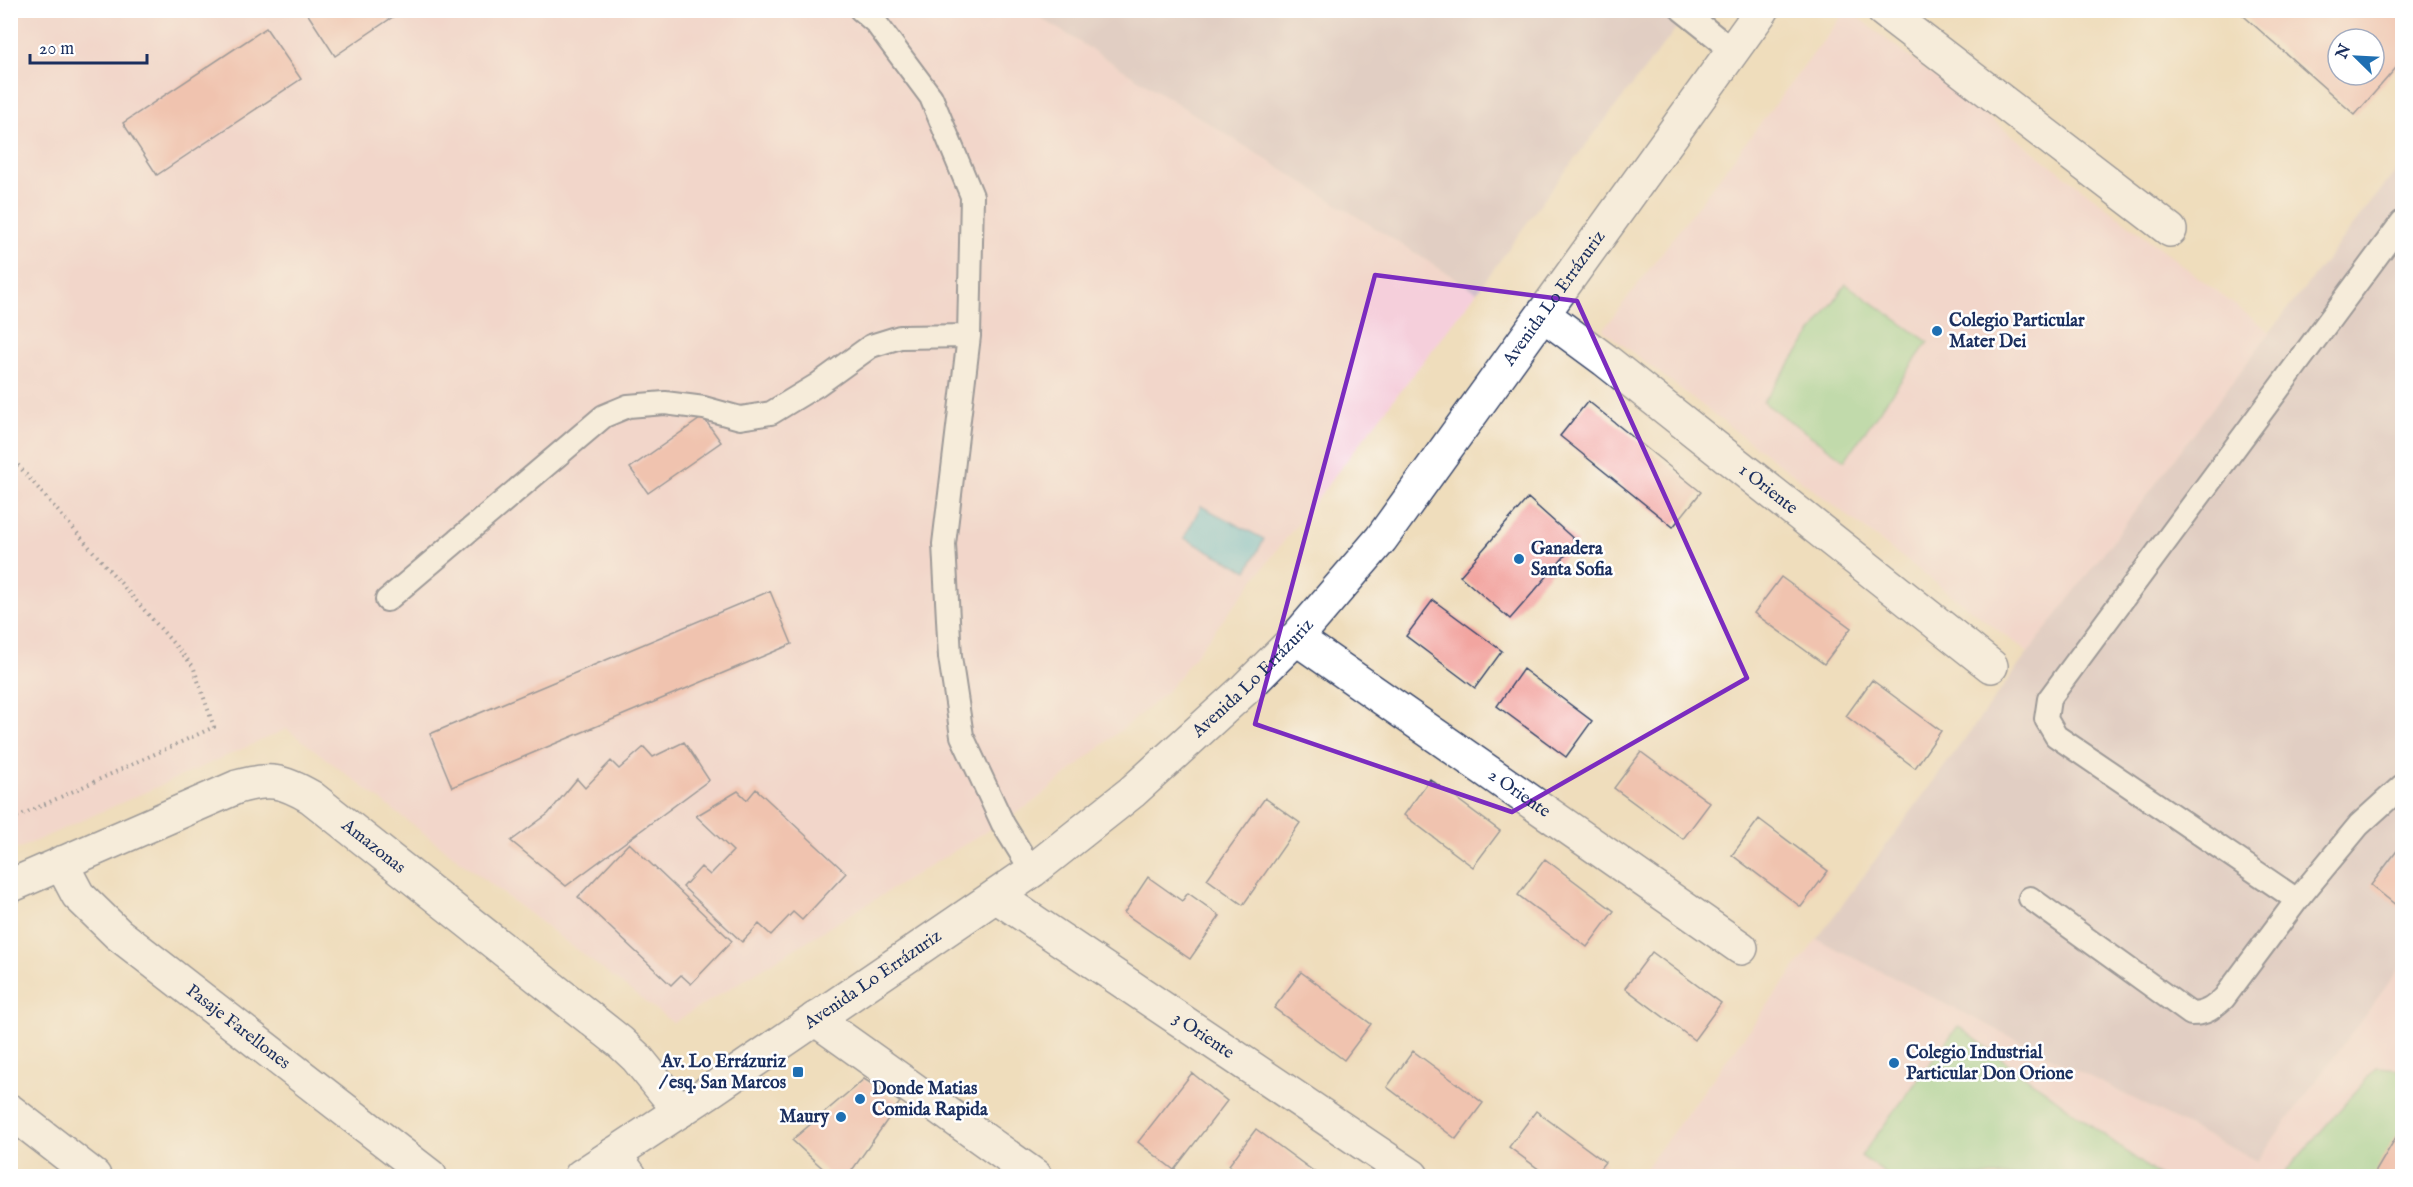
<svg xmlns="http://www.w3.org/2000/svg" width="2413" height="1187" font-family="'IM FELL English',serif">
<rect width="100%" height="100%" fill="#fff"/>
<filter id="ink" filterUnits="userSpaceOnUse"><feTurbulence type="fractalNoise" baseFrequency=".0167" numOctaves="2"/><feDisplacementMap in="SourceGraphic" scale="12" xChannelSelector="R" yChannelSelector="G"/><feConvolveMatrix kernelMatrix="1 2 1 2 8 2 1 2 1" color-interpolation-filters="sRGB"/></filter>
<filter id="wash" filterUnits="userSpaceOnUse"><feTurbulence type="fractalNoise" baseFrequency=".008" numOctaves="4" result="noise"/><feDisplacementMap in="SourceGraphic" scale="24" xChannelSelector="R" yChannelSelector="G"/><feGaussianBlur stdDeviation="1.35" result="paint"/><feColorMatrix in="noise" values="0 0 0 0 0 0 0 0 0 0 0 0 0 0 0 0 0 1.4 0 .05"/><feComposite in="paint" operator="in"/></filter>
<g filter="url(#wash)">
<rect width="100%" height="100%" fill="#efddbc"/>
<path fill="#f5cfdb" d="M1848,10L2270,332L2028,653L1603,330L1846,11Z
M10,11H1030L1477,292L1167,692L1031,804L673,1023L287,729L11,852Z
M1817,939L2257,1161L2402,965V1176H1640Z"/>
<path fill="#d1bdcc" d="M1030,11H1690L1550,191L1477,292Z
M2402,163V965L2257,1161L1817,939L2028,653L2270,332Z"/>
<path fill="#8bd897" stroke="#53847a" stroke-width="1.5" d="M1846,284L1928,342L1845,460L1763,402Z
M1958,1026L2159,1176H1889L1861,1156Z
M2377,1067L2402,1069V1176H2282Z"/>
<path fill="#61c4df" stroke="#3e7a9e" stroke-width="1.5" d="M1201,506L1264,539L1247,571L1184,538Z"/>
<g id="blocks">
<path fill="#f2a5a0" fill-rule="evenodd" d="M305,10H403L335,56Z
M2237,10H2402V61L2355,115ZM2338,39H2374V75H2338Z
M266,28L301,79L157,175L123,123Z
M1588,401L1701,492L1673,527L1560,436Z
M703,417L721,442L648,493L630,468Z
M1528,498L1577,542L1510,619L1460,576Z
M1781,577L1851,628L1824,664L1754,613Z
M770,591L792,644L452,787L430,734Z
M1433,600L1502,651L1475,688L1406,636Z
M1523,669L1592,721L1566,757L1497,706Z
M1872,680L1941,731L1915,768L1846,716Z
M684,742L709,780L566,886L511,841L548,814L577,779L585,788L611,761L619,769L644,747L653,757Z
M1641,752L1710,803L1683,839L1614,788Z
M1430,779L1500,831L1473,867L1404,815Z
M756,789L846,873L802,920L793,912L771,935L759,924L742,942L683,887L701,867L710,875L733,851L696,816L738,791L747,800Z
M1265,798L1300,823L1243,905L1207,879Z
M1759,819L1828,871L1801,907L1732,855Z
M629,843L732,941L691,984L681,975L671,985L578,897Z
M2402,844V910L2371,885Z
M1545,859L1614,911L1587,947L1518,895Z
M1148,877L1182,901L1188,893L1220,916L1190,959L1124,913Z
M1652,952L1721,1003L1694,1040L1625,988Z
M1301,972L1371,1024L1344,1060L1274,1008Z
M1413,1051L1483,1103L1456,1139L1387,1087Z
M1192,1073L1227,1101L1174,1170L1138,1142Z
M864,1079L900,1102L848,1176H831L792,1140Z
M1536,1111L1605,1162L1594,1176H1548L1509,1147Z
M2402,1127V1176H2373Z
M1256,1129L1320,1176H1244L1229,1165Z"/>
</g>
</g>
<g filter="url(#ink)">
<use href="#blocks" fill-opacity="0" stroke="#3b496c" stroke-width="1.5"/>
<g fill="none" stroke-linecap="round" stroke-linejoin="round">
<defs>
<path id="service" d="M861,10L876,23L931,97L972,196L969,336L944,544L950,657L962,736L1003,824L1032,871
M1682,10L1732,50
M387,600L604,416L628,406L665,403L704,408L740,418L771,413L817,385L871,346L900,337L969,336
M2030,898L2191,1014C2206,1014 2213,1008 2224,998L2297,900L2359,825L2402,786
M2297,900L2056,736L2046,719L2049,699L2402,222"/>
<g id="minor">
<path d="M1883,10L2170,230"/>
<path id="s1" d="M1544,315L1605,360L1991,666"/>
<path id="s2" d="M1296,638L1741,948"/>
<path id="s3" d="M61,863L78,895L118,934L430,1176"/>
<path id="s4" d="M10,886L237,787C269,778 282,780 311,797L620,1042L637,1058L680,1111"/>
<path id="s5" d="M996,896L1412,1176"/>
<path d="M815,1019L1035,1176"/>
<path d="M10,1111L94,1176"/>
<path d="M614,1154L630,1176"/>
</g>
<g id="secondary">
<path id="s6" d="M581,1176L713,1089L1032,871L1132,792L1245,689L1296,638L1381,539L1762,10"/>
</g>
</defs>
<use href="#service" stroke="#3b496c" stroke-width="26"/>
<use href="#minor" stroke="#3b496c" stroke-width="36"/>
<use href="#secondary" stroke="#3b496c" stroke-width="36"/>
<path stroke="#3b496c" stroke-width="4" stroke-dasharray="1.5 4.5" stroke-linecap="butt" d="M10,456L193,666L214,727L10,820"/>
<use href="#service" stroke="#fff" stroke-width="22"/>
<use href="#minor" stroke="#fff" stroke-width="33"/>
<use href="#secondary" stroke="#fff" stroke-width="33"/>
</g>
</g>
<path d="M0 0H2413V1187H0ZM1375,275L1577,301L1747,678L1512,812L1255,724Z" fill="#efddbc" fill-opacity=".55" fill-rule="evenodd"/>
<path fill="none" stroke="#7b2cbf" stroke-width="4.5" stroke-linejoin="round" d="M1375,275L1577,301L1747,678L1512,812L1255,724Z"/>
<g fill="#1f6fb2" stroke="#fff" stroke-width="2">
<circle cx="1937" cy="331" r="6"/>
<circle cx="1519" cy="559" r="6"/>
<circle cx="1894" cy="1063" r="6"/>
<rect x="792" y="1066" width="12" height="12" rx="3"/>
<circle cx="860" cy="1099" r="6"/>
<circle cx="841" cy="1117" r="6"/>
</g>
<g text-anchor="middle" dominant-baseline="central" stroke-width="5" stroke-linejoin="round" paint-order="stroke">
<g font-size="18" fill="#1b2f5e" stroke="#fff">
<text stroke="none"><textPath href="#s6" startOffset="1324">Avenida Lo Errázuriz</textPath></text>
<text stroke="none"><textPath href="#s1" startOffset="284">1 Oriente</textPath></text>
<text stroke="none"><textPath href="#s6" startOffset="838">Avenida Lo Errázuriz</textPath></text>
<text stroke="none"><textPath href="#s2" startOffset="272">2 Oriente</textPath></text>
<text stroke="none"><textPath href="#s4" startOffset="405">Amazonas</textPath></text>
<text stroke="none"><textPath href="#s6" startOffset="352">Avenida Lo Errázuriz</textPath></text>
<text stroke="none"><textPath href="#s3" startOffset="244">Pasaje Farellones</textPath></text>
<text stroke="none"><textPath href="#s5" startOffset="250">3 Oriente</textPath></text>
</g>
<g font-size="18" font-weight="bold" fill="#1b2f5e" stroke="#fff" text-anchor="start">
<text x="1949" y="321">Colegio Particular<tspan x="1949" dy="21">Mater Dei</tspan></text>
<text x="1531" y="549">Ganadera<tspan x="1531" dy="21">Santa Sofia</tspan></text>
<text x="1906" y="1053">Colegio Industrial<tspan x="1906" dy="21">Particular Don Orione</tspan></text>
<text x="786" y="1062" text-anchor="end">Av. Lo Errázuriz<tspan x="786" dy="21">/ esq. San Marcos</tspan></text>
<text x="872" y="1089">Donde Matias<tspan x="872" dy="21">Comida Rapida</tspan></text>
<text x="829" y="1117" text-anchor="end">Maury</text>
</g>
</g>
<rect width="2413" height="1187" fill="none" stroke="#fff" stroke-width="36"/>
<g transform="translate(2356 57) rotate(294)"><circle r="28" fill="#ffffff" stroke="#a4acbf" stroke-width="1.5"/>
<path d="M0-4.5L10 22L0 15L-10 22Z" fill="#1f6fb2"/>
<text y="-9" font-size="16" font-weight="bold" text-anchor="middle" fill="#1b2f5e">N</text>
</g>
<path d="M30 54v9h117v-9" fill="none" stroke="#1b2f5e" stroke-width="3"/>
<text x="39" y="54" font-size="18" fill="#1b2f5e" stroke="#ffffff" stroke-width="4.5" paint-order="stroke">20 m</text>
</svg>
